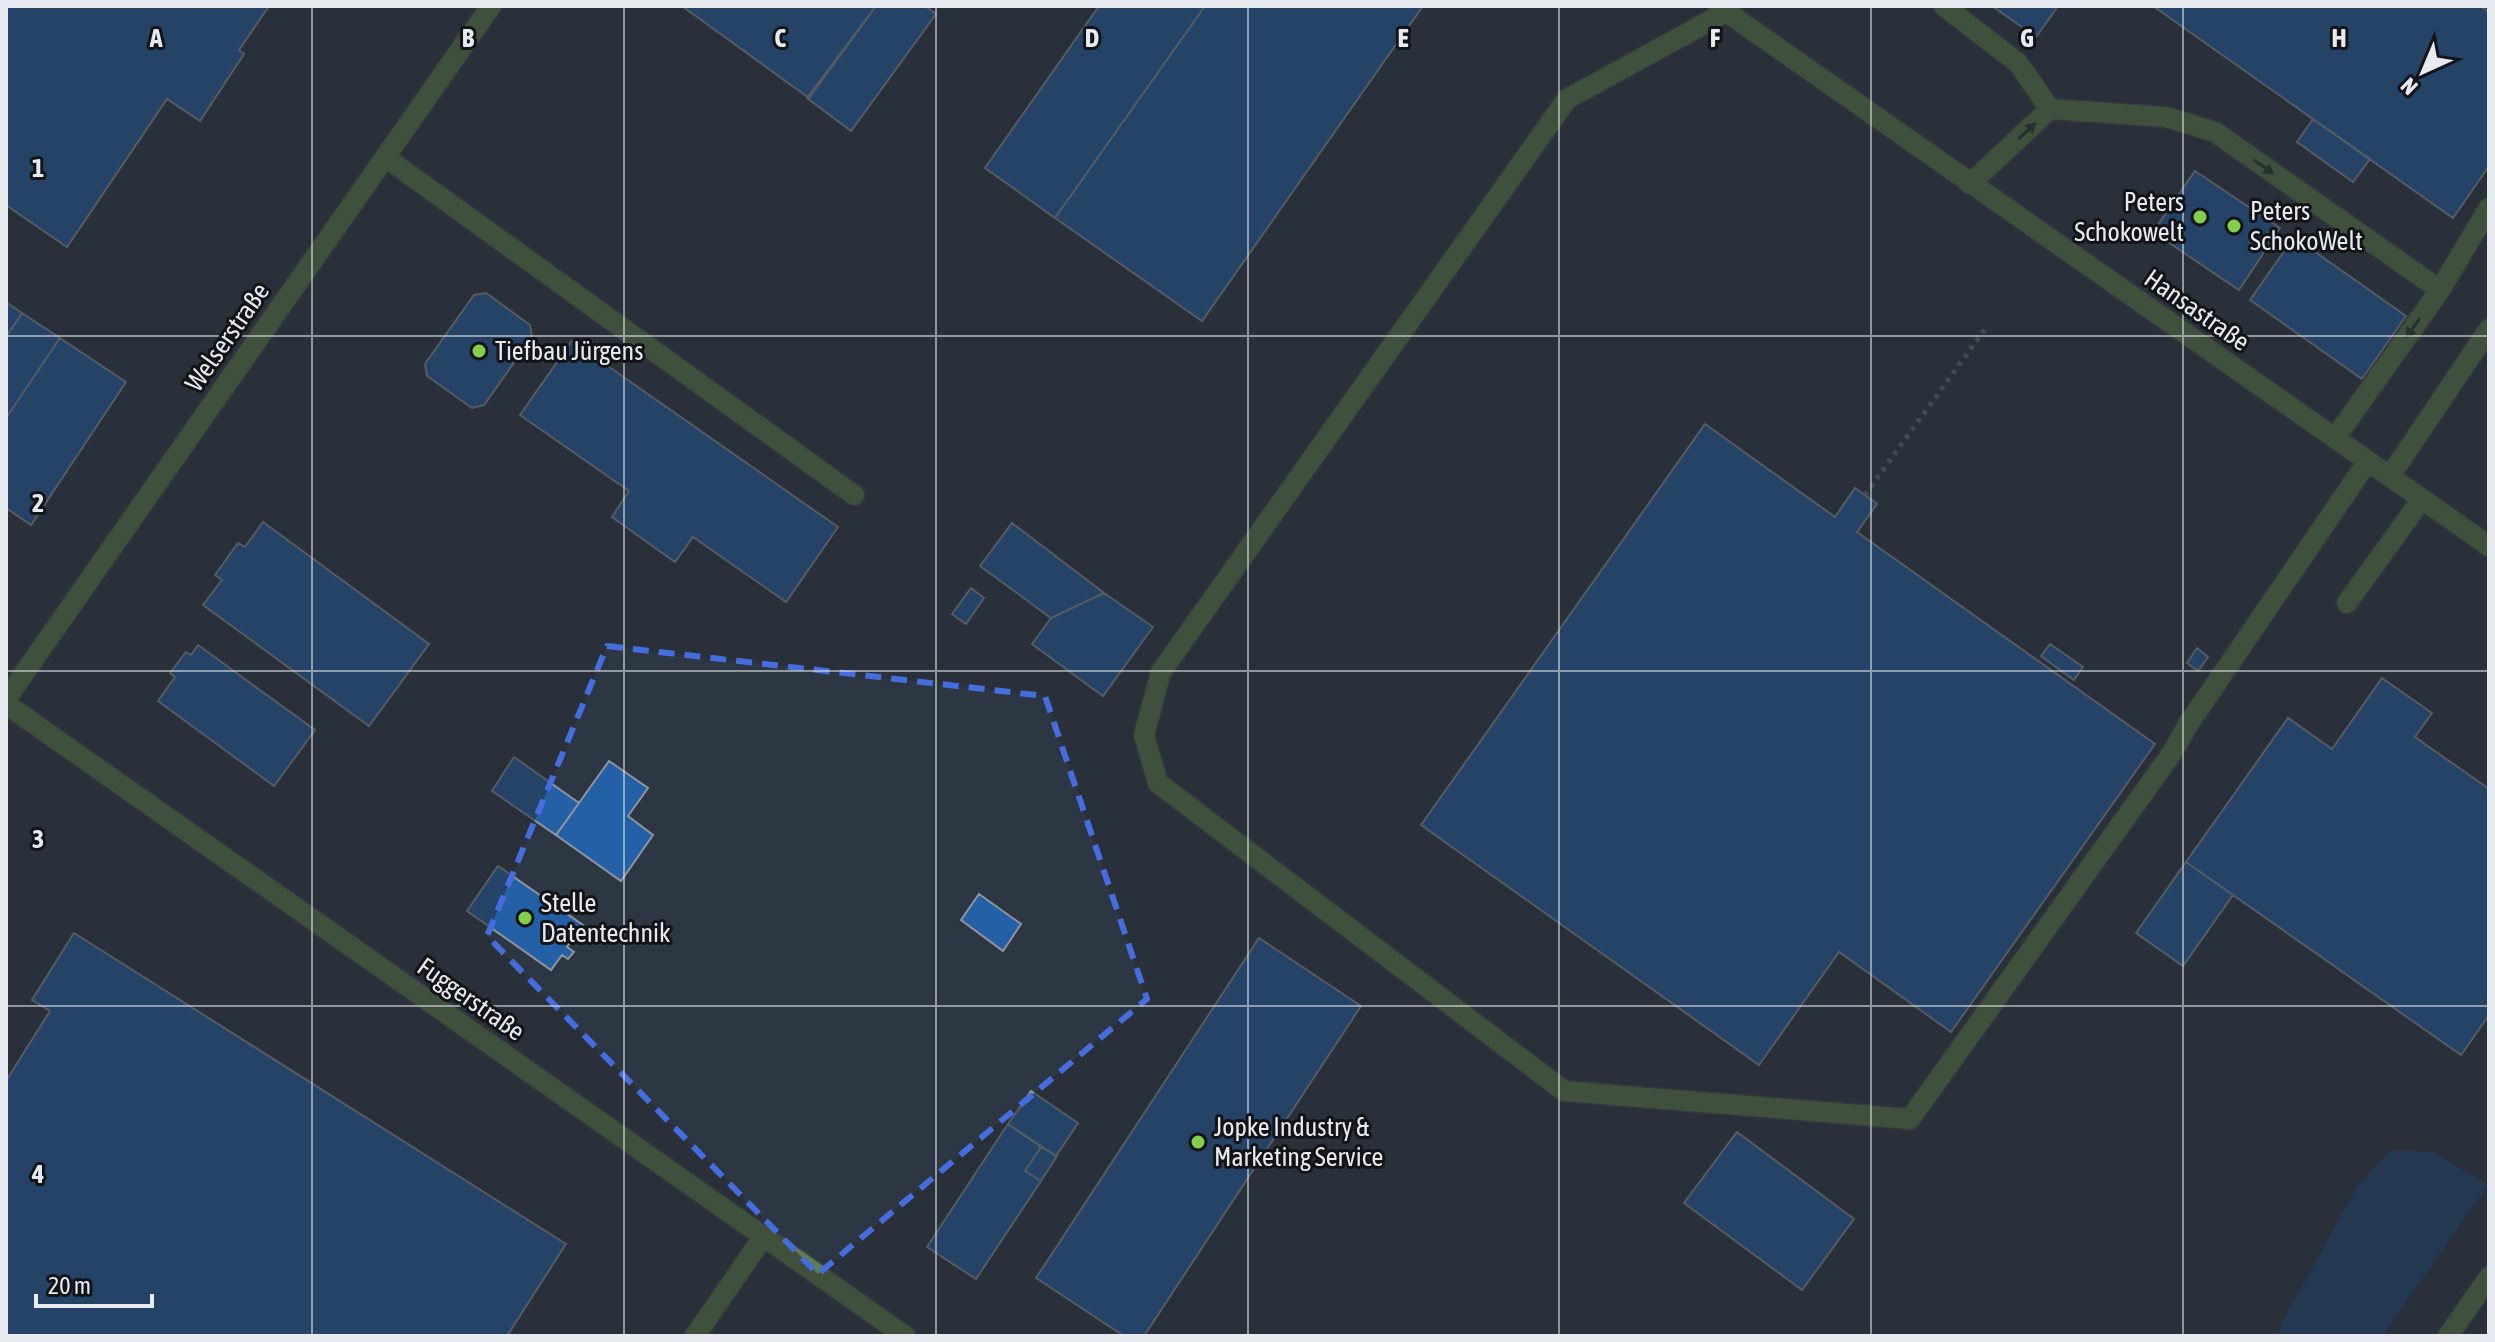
<svg xmlns="http://www.w3.org/2000/svg" width="2495" height="1342" font-family="'Asap Condensed',sans-serif">
<rect width="100%" height="100%" fill="#272c33"/>
<path fill="#2d3743" d="M6,6H2489V1336H6Z"/>
<path fill="#204877" d="M2392,1150L2433,1152L2488,1185L2382,1336H2278L2284,1319L2357,1186Z"/>
<path fill="#2360a6" stroke="#8e949d" stroke-width="2" d="M6,6H269L239,50L244,54L200,121L167,99L67,247L6,205Z
M682,6H876L809,98Z
M876,6H925L936,14L851,131L807,98Z
M1099,6H1205L1055,218L985,168Z
M1205,6H1423L1202,321L1055,218Z
M1992,6H2058L2036,37Z
M2153,6H2480L2489,12V166L2453,218Z
M2313,119L2370,159L2353,182L2297,142Z
M2195,171L2280,228L2239,290L2153,232Z
M2294,237L2406,316L2362,379L2250,300Z
M486,293L530,325L532,337L484,405L472,408L427,376L425,364L474,295Z
M6,302L22,313L6,337Z
M22,313L60,338L6,418V337Z
M60,338L126,382L31,525L6,508V418Z
M572,341L838,527L786,602L693,537L675,562L612,517L629,491L520,415Z
M1705,424L1835,517L1855,488L1865,495L1877,504L1857,532L2155,744L1951,1032L1839,952L1759,1065L1421,825Z
M263,522L429,644L369,726L203,605L222,580L215,575L238,543L245,547Z
M1012,523L1104,593L1051,618L980,566Z
M971,588L984,598L966,624L952,614Z
M1104,593L1153,627L1103,696L1032,644L1051,618Z
M2050,644L2083,667L2074,680L2041,656Z
M198,645L315,730L274,786L158,701L175,677L170,673L186,652L191,655Z
M2197,648L2208,657L2198,671L2187,663Z
M2382,678L2432,713L2415,737L2489,789V1015L2461,1055L2186,862L2288,718L2332,749Z
M514,757L579,803L556,835L492,791Z
M609,761L648,788L628,816L653,835L621,881L556,835Z
M2186,862L2233,895L2183,966L2136,933Z
M498,866L583,925L567,947L574,952L568,959L562,955L551,970L467,911Z
M979,894L1021,924L1003,951L961,920Z
M74,933L566,1244L507,1336H6V1081L50,1011L32,1000Z
M1259,938L1361,1006L1144,1336H1124L1036,1278Z
M1031,1091L1078,1123L1056,1156L1008,1124Z
M1008,1124L1041,1147L1025,1171L1041,1181L976,1279L927,1247Z
M1737,1132L1854,1219L1802,1290L1684,1203Z
M1041,1147L1057,1156L1041,1181L1025,1171Z"/>
<g fill="none" stroke-linecap="round" stroke-linejoin="round">
<defs>
<path id="minor" d="M1718,6L2489,546
M1730,6L1726,12L1567,99L1161,672L1144,735L1158,783L1564,1091L1910,1119L2172,753L2187,726L2368,461
M1944,6L2018,63L2050,109
M385,157L854,495
M1970,184L2050,109L2166,117L2215,132L2440,290L2336,437
M2440,290L2489,208
M2390,476L2489,329
M2347,603L2422,499
M6,699L491,6
M6,704L905,1336
M695,1336L764,1236
M2448,1336L2489,1277"/>
</defs>
<use href="#minor" stroke="#42474d" stroke-width="23"/>
<path stroke="#6c7076" stroke-width="5" stroke-dasharray="4 6" stroke-linecap="butt" d="M1865,495L1987,326"/>
<use href="#minor" stroke="#5e7e4a" stroke-width="20"/>
</g>
<defs><path id="oneway-solid" d="M-6-.8H1V-3.2L6.5 0L1 3.2V.8H-6Z" transform="scale(2)"/></defs>
<g fill="#2d392a">
<use href="#oneway-solid" transform="translate(2027 131) rotate(-43)"/>
<use href="#oneway-solid" transform="translate(2264 167) rotate(35)"/>
<use href="#oneway-solid" transform="translate(2413 328) rotate(125)"/>
</g>
<path d="M0 0H2495V1342H0ZM607,646L1045,696L1147,999L818,1274L487,936Z" fill="#272c33" fill-opacity=".55" fill-rule="evenodd"/>
<path fill="none" stroke="#456ddd" stroke-width="6" stroke-dasharray="16 10" stroke-linejoin="round" d="M607,646L1045,696L1147,999L818,1274L487,936Z"/>
<path fill="none" stroke="#e7ebef" stroke-width="2" stroke-opacity="0.55" d="M312,6V1336M624,6V1336M936,6V1336M1248,6V1336M1559,6V1336M1871,6V1336M2183,6V1336M6,336H2489M6,671H2489M6,1006H2489"/>
<g fill="#85cf4c" stroke="#121418" stroke-width="3">
<circle cx="2200" cy="217" r="8"/>
<circle cx="2234" cy="226" r="8"/>
<circle cx="479" cy="351" r="8"/>
<circle cx="525" cy="918" r="8"/>
<circle cx="1198" cy="1142" r="8"/>
</g>
<g text-anchor="middle" dominant-baseline="central" stroke-width="6" stroke-linejoin="round" paint-order="stroke">
<g font-size="26" fill="#e7ebef" stroke="#121418" text-anchor="start">
<text x="2184" y="202" text-anchor="end">Peters<tspan x="2184" dy="30">Schokowelt</tspan></text>
<text x="2250" y="211">Peters<tspan x="2250" dy="30">SchokoWelt</tspan></text>
<text x="495" y="351">Tiefbau Jürgens</text>
<text x="541" y="903">Stelle<tspan x="541" dy="30">Datentechnik</tspan></text>
<text x="1214" y="1127">Jopke Industry &amp;<tspan x="1214" dy="30">Marketing Service</tspan></text>
</g>
<g font-size="26" fill="#e7ebef" stroke="#121418">
<text transform="translate(2197 310) rotate(35)">Hansastraße</text>
<text transform="translate(227 337) rotate(-55)">Welserstraße</text>
<text transform="translate(471 999) rotate(35)">Fuggerstraße</text>
</g>
</g>
<g font-size="26" text-anchor="middle" font-weight="bold" fill="#e7ebef" stroke="#121418" stroke-width="6" stroke-linejoin="round" paint-order="stroke">
<text x="156" y="47">A</text>
<text x="468" y="47">B</text>
<text x="780" y="47">C</text>
<text x="1092" y="47">D</text>
<text x="1403" y="47">E</text>
<text x="1715" y="47">F</text>
<text x="2027" y="47">G</text>
<text x="2339" y="47">H</text>
<text x="38" y="177">1</text>
<text x="38" y="512">2</text>
<text x="38" y="848">3</text>
<text x="38" y="1183">4</text>
</g>
<rect width="2495" height="1342" fill="none" stroke="#e7ebef" stroke-width="16"/>
<g transform="translate(2423 72) rotate(224)" stroke="#121418" stroke-width="6" paint-order="stroke">
<path d="M0-6L14 30L0 20L-14 30Z" fill="#e7ebef"/>
<text y="-12" font-size="22" font-weight="bold" text-anchor="middle" fill="#e7ebef">N</text>
</g>
<path d="M36 1294v12h116v-12" fill="none" stroke="#e7ebef" stroke-width="4"/>
<text x="48" y="1294" font-size="24" fill="#e7ebef" stroke="#121418" stroke-width="6" paint-order="stroke">20 m</text>
</svg>
